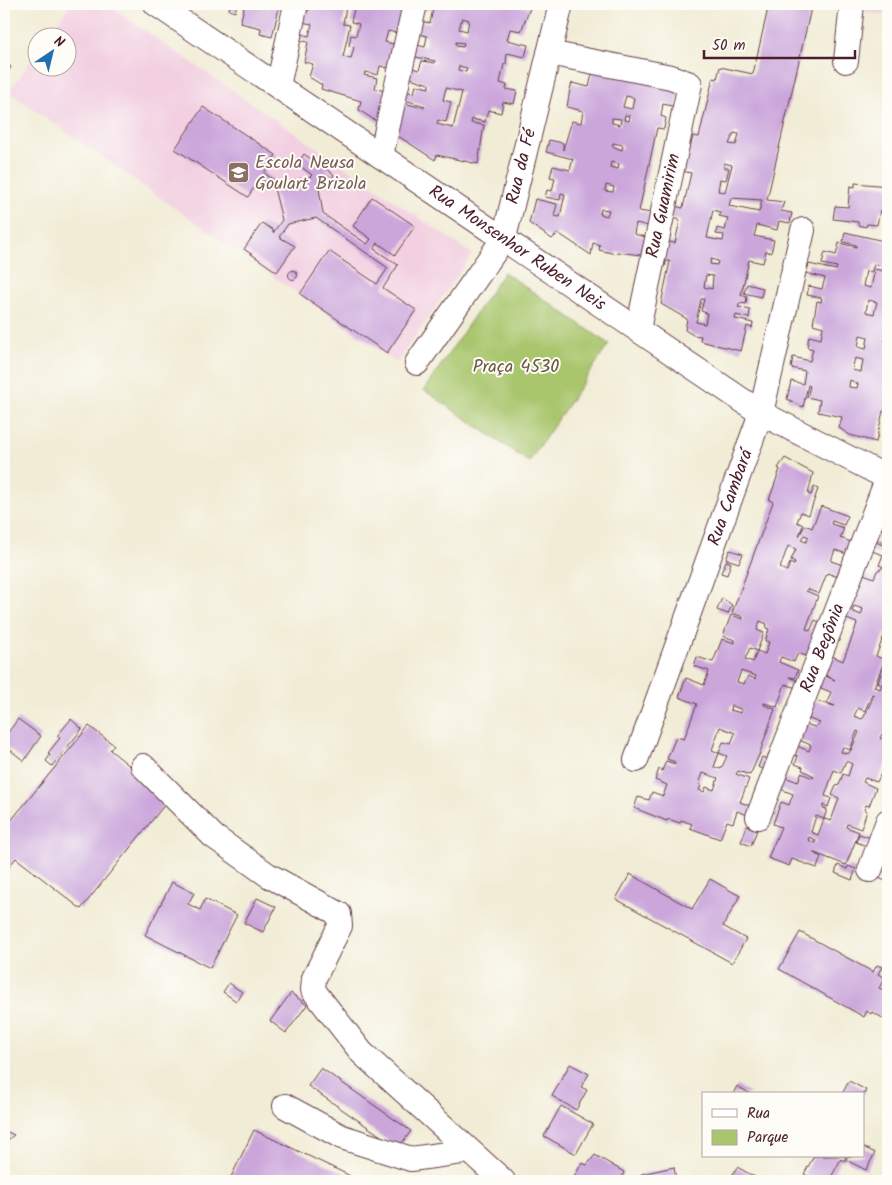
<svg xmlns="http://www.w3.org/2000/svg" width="892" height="1185" font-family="Kalam,sans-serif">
<rect width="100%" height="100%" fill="#fdfcf7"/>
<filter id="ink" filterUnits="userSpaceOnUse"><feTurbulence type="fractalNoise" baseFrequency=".02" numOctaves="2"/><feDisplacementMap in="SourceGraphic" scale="10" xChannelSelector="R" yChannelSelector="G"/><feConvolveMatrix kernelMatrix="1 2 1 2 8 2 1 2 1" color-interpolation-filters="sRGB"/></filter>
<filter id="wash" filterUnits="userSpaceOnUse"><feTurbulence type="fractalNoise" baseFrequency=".0096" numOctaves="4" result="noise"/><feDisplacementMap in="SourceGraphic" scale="20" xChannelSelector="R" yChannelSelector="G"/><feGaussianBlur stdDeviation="1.12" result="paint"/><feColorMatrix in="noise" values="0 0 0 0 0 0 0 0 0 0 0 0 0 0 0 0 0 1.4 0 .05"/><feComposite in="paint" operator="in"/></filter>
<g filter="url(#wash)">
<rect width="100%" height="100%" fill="#f1ecd5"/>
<path fill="#f2cfe1" d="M71,4H106L472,254L397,363L9,92L37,52L38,68H68V38L47,37Z
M867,4H888V16L866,12Z"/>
<path fill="#a9c66d" stroke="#7a724c" d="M504,272L609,344L529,462L424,390Z"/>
<g id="blocks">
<path fill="#caa6db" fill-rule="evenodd" d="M230,4H237L235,12L229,10Z
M245,4H280L272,37L260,34L261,28L240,23Z
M310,4H381L406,9L401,34L388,31L385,42L398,45L392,69L380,66L378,75L365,72L364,75L377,78L375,89L386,91L379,123L359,110L361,101L321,89L322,85L309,77L313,64L304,62L308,42L296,40L298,33L309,36L312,24L301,22L304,10L308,11ZM346,7L354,9L351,22L359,24L356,36L351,35L349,46L354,47L351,59L343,57L350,25L343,24Z
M423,4H510L530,8L521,31L510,29L507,40L528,45L525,57L507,53L506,64H504L500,83L507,85L506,89L517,91L514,104L503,102L501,113L488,110L485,122L472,119L471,123L484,125L478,164L437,155L435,160L392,132L399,102L424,108L425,106L401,99L402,91L414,93L416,85L429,88V84L407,77L409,67L419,70L422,61L435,63V61L411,56L413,44L425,47L427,36L415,33L418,21L430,23L433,9L422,10ZM462,18L469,20L467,31L459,29ZM456,42L464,43L463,47L456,46ZM459,66L467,68L466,72L458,70ZM446,88L462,92L453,128L437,124L438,120L446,122L451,102L443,100Z
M769,4H812L767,200L784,202L781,211L792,213L790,223L779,221L777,230L757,225L754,236L774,240L771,253L766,251L763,263L749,260L741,295L747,297L746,304L740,303L738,307L750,310L749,318L736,315L735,319L753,323L752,328L747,326L741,351L700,341L701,336L693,335L685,330L687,319L661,304L670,261H666L665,266L658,264L668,242L675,243L680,220L669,217L674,206L683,208L691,173L677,170L683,146L690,147L693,136L699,137L713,78L717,79L720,67L753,74ZM734,133L739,134L736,145L729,144ZM724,163L732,165L725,192L718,191L720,179L726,180L729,168H724ZM731,198L762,200L759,212L729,206ZM713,210L720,212L719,216L728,218L725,230L717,228L716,234L724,235L723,241L707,238ZM711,259L718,261L717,265L710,264ZM706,275L713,276L712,289L704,287ZM701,299H704L701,311L707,313L705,324L696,322Z
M4,62L11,67L4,78Z
M594,65L682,82L676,107L663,104L661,116L666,118L664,129L657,128L639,211L651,213L648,226L636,223L634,234L645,237L641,255L617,252L616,254L599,250L600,245L593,243L591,255L558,233L552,239L529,223L535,199L557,204L554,216L560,217L565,194L561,193L560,200L545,197L547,190L552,191L555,178L550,177L553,166L570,170L573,159L546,152L549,140L563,143V150L572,121L581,123L583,111L567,107L570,89L572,83L589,87ZM626,96L634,98L632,109L623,107ZM625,115L630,116L629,121L624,120ZM612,118L621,119L620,125L612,123ZM613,143L623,145L622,150L612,146ZM611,162L619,164L618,169L610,167ZM606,185L614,187L613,192L605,191ZM601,209L609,210L607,216L600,214Z
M203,107L276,155L264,173L279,184L310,177L312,175L297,164L304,154L319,165L322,159L330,165L326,169L334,175L328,184L320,178L318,182L323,214L367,244L371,239L353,226L372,197L415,226L395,255L378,243L374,249L398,265L383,288L416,310L387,353L300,294L329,251L377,284L388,268L316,218L288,224L279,237L295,246L277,272L244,249L262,223L273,230V233L282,220L274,188L260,178L248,197L175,149Z
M855,183L888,186V210H880L877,225L867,224L866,227L858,225V222L833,219L835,206L848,207L850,186L855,187Z
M845,232L888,242V339L884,340L885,342L888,343V412L883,411L876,442L850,435L839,428L842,417L818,412L820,400L807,397L810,386L808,385L803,407L787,399L791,381L803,384L805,371L791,368L793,357L810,361L813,349L807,347L809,336L821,339L823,327L813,324L817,301L821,302L822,298L807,295L809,286L822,289L825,278L806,273L809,264L836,270L837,267L822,264L825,252L836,255L839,243L856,247V245L843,242ZM874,264L884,266L883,271L875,269L871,288L863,286L866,271L872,272ZM868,300L877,302L874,314L866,312ZM860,335L868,337L866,349L858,347ZM855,358L863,360L861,372L852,370ZM850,380L858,384L857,388L849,387Z
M288.5 275a4.5 4.5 0 1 1 9 0a4.5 4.5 0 1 1-9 0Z
M747,284L763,288L761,297L744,293Z
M785,458L813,473L808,494L811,495L814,487L818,489L809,515L801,512L797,522L803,525L799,536L805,525L812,528L821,506L848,516L844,525L832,521L831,524L844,528L840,538L851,542L847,554L835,550L831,561L843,565L838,577L827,573L819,594L807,589L806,591L818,596L806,629L810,631L815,620L821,623L811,658L798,653L794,662L781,657L779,662L798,670L795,678L789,677L799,681L796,688L785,684L777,707L764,703V705L775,709L759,755L750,775L738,771L736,774L749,779L740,802L753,807L750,816L737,811L733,823L727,821L720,839L690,828L692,824L681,820L680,823L668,819L667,821L634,808L638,797L649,800L652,792L663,796L667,785L655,780L659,769L662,771L666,761L675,764V762L667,759L676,737L684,739L697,704L679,697L686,678L704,685L709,671L694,666L697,657L713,662L722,639L735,643V640L723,636L731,615L743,619V617L732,613L773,502L769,500L780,469L778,468ZM804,535L809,537L806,542L801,540ZM788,546L796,549L791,560L795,562L794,565L790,563L787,571L780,568ZM760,621L767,624L766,628L769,629L765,641L769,642L765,654L757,651L764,633L757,630ZM750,648L757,651L753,662L745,659ZM741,671L756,676L755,679L748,676L744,684L737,682ZM731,705L742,710L741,713L730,710ZM720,727L735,733L731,744L723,742L719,753L727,756L721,769L714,767L719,753L712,750ZM703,773L718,778L714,790L706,787L704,792L699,790L701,785L699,784Z
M888,505V634L885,633L876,656L885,660L874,687L880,689L882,685L878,683L888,651V736L882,734L880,738L888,741V764L886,763L877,782L865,778L863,782L876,788L869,806L866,805L864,809L867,811L861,829L847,824L846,827L859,832L846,865L812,852L821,857L817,868L792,859L789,866L768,858L781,827L773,824L781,802L789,805L793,794L778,788L782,776L798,782L801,773L813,778L814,776L802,770L803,767L795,764L798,756L793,755L797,746L809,751L811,745L799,740L805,724L815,727L820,723L807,718L815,701L835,706L827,703L831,692L818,687L823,675L835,680L823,674L830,655L843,661L853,635L857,623L844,618L861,573L874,578L877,571L884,567L879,565L883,555L872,551L875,542L886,546L887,544L876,540ZM854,606L863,609L861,615L852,611ZM872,694L874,695L864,717L862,719L854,716L858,708L865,711ZM857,731L859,732L851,750L848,754L841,752L843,747L850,750ZM846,761L852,764L848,776L843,774L839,785L836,786L832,795L839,798L831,821L824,819L818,835L811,832L816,816L824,819L827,809L823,808V805L828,807L831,798L825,796L826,793L834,770L841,773ZM809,837L816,840L815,843L808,840Z
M730,550L743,554L739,563L726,559Z
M726,561L731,563L727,575L721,573Z
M722,598L732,605L728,614L717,610Z
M18,719L41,736L24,761L4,745V738Z
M71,719L82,729L52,766L46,761L50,755L48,753L60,738L57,736Z
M89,726L114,745L110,750L170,798L81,909L16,858L7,869L4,867V829Z
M762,757L770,760L766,770L758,767Z
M747,826L757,830L751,846L741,842Z
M859,834L871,838L867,846L856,842Z
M838,865L847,869L848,866L856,869L852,880L835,873Z
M881,865L888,868V882L876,877Z
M630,874L692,909L710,879L740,896L723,926L746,939L732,963L616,899Z
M172,882L194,893L188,904L200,910L205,899L237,915L210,968L145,935Z
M257,898L276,907L263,932L244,923Z
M800,932L873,972L877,965L882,967L878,974L885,978L879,988L884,990L888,983V1021L872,1012L871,1014L867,1011L864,1017L779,969Z
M229,983L242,992L236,1001L223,992Z
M291,993L307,1005L286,1033L270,1021Z
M570,1064L589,1074L581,1087L587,1090L576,1110L552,1096Z
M321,1068L411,1131L402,1143L401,1142L397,1147L308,1086Z
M849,1081L866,1090L864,1094H842Z
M737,1086L751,1094H733Z
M561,1106L593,1124L576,1154L544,1136Z
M4,1130L14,1135L4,1143Z
M254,1130L361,1181H229Z
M863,1147L875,1153L866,1170L846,1160L848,1156H863Z
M595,1155L624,1172L621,1181H577L578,1180L574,1177L582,1163L587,1165Z
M814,1156H846L844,1161L841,1159L829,1181H817L804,1174Z
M674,1167L676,1181H642L641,1174Z
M737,1167L762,1181H729Z"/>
</g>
</g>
<g filter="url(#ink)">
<use href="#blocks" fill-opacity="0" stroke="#633e44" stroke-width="1"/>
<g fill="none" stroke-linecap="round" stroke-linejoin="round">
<defs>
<g id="minor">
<path id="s1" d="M156,4L761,413L888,478"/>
<path d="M549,53L671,77L690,84L638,329"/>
<path d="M846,61L852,4"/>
<path d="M278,86L296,4"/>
<path d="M381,156L415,4"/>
<path id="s2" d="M417,363L504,238L561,4"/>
<path id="s3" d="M636,760L761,413L803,230"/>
<path d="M143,766L213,836L268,875L339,914L340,926L314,978L313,990L362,1053L503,1181"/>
<path id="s4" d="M758,817L888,477"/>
<path d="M870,870L888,821"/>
<path d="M285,1106L342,1137L411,1159L469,1151"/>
</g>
</defs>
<use href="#minor" stroke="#633e44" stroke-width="26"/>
<use href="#minor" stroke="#fff" stroke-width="24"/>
</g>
</g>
<defs>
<symbol id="school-square" viewBox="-11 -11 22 22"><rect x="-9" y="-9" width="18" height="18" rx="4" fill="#8d6e63" stroke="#fdfcf7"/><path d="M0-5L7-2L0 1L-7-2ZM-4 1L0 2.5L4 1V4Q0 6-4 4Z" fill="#fff"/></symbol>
</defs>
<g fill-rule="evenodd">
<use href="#school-square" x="226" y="160" width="25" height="25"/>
</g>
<g text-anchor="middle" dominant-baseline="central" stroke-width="4" stroke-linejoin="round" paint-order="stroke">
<g font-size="18" fill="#785e54" stroke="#fdfcf7" text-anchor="start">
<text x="255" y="163">Escola Neusa<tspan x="255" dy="21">Goulart Brizola</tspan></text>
</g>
<g font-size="18" fill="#4a1f2b" stroke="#fdfcf7">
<text stroke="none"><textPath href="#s2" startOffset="226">Rua da Fé</textPath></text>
<text transform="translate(664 206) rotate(-78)">Rua Guamirim</text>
<text stroke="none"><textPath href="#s1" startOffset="436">Rua Monsenhor Ruben Neis</textPath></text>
<text stroke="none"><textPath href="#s3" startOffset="279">Rua Cambará</textPath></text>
<text stroke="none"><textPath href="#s4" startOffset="181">Rua Begônia</textPath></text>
</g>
<g font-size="18" fill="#6b5942" stroke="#fdfcf7">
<text x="516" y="367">Praça 4530</text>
</g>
</g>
<rect width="892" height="1185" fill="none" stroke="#fdfcf7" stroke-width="20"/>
<rect x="702" y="1092" width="162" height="65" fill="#fdfcf7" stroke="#b5a4a5"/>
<rect x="712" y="1109" width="25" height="8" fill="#ffffff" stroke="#b5a4a5"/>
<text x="747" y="1118" font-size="15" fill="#4a1f2b">Rua</text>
<rect x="712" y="1130" width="25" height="15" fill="#a9c66d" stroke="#b5a4a5"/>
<text x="747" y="1142" font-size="15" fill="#4a1f2b">Parque</text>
<g transform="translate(52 52) rotate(35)"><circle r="24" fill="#fdfcf7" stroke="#b5a4a5"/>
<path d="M0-4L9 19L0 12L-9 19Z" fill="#1f6fb2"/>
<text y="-8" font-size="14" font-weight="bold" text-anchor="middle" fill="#4a1f2b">N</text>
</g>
<path d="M704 50v8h151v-8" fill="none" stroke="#4a1f2b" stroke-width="2.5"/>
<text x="712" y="50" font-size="15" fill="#4a1f2b" stroke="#fdfcf7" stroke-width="4" paint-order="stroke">50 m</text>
</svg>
